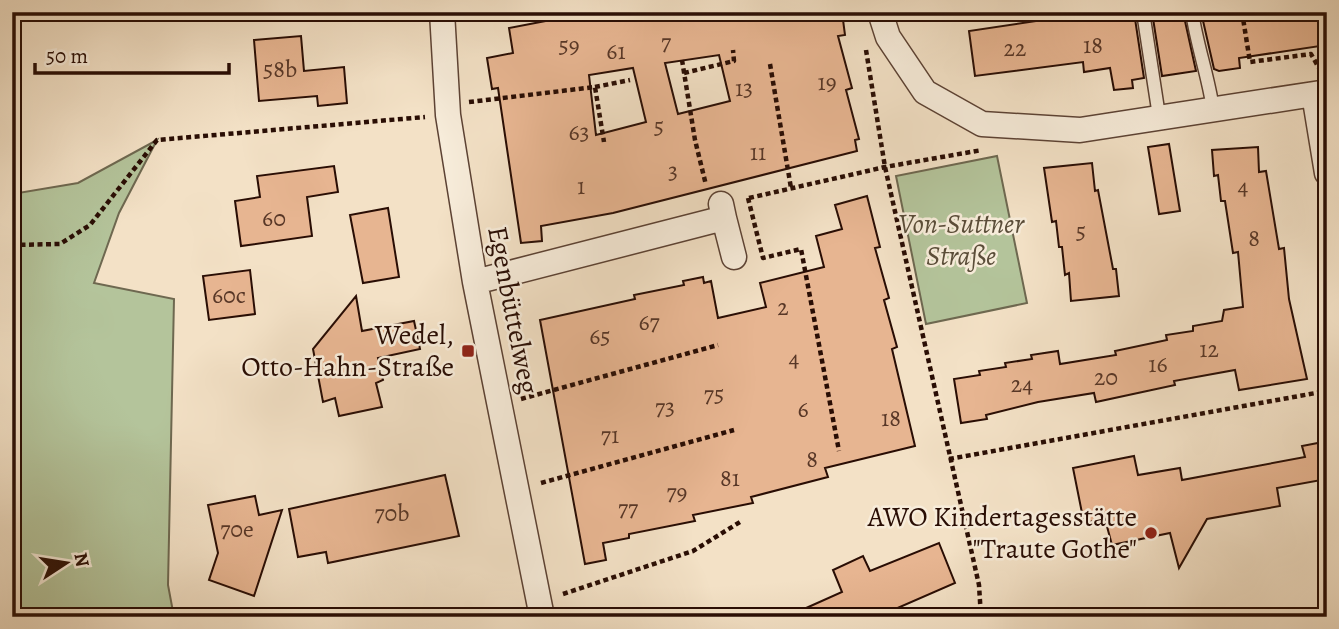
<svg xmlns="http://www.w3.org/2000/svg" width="1339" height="629" font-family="Alegreya,serif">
<rect width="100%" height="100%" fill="#f3e1c6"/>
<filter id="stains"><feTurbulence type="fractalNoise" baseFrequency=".00286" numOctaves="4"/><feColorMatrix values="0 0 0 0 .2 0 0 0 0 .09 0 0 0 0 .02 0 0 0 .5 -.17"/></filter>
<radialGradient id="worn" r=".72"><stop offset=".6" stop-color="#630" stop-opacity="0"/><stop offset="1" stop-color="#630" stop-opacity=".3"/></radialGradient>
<path fill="#b4c49b" stroke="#6e6850" stroke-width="2" d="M157,140L119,213L94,283L174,299L168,585L174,617H12V194L78,183Z
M997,156L1027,303L926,324L896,176Z"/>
<path fill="#e7b591" stroke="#290d04" stroke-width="2" fill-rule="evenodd" d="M616,12H739L740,17L770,12H842L845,35L838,36L852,88L846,90L859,139L855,140L857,151L613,213L541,226L542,241L521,243L498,88L492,89L487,58L513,53L509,28L577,15L578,18ZM719,55L730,101L678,114L665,63ZM633,68L646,122L596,135L589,75Z
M1096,12H1134L1144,78L1132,80L1133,88L1114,90L1110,68L1084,72L1083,62L975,76L969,31Z
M1152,12H1183L1196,71L1162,76Z
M1201,12H1327V45L1239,58L1240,68L1219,71L1214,69Z
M301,36L304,71L344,67L347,103L318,106L317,96L259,101L254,40Z
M1169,144L1180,211L1159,214L1148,147Z
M1258,147L1259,172L1266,171L1279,249L1284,248L1289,299L1307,379L1239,390L1235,370L1174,381L1175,385L1096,402L1094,393L1038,402L986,415L987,419L961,423L954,379L980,375L979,371L1006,367L1005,363L1032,359L1031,355L1058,351L1060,364L1116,355L1115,351L1167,340L1166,335L1193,331V326L1222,321L1224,310L1243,307L1238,252L1233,253L1225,201H1221L1218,175L1214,176L1212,150Z
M1092,163L1095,191L1098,190L1113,269H1116L1119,296L1071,301L1069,273L1065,275L1062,247H1059L1056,221L1052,222L1044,168Z
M334,166L338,192L307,197L312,236L241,246L235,201L260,197L257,176Z
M867,196L880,247L875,248L889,298L884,300L897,347L892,349L915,446L825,468L828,477L751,497L753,503L693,515L695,521L629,534V538L603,543L606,560L585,564L540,320L635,299L634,295L684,285L683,281L703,277L704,283L711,281L718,318L766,307L760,283L824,267L816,236L842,229L835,205Z
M388,208L399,277L363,283L350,215Z
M250,270L255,314L209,320L203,276Z
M356,296L362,331L414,321L420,349L378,358L383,380L376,383L382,407L339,416L335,398L323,402L313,349Z
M1323,442L1327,479L1277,488L1280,506L1207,519L1179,568L1170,533L1112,545L1105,519L1084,523L1073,468L1134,456L1138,475L1180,468L1182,480L1305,457L1302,446Z
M445,475L459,536L328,563L326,552L298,557L289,509Z
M255,496L259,515L282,510L254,596L209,580L218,553L208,505Z
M939,543L955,583L877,617H786L842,592L833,570L863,556L870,571Z"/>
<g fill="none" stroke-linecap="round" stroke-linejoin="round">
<defs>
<path id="lane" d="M1143,12L1159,116
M1192,12C1197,46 1208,75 1213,109"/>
<path id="street" d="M442,12L448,115L475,282L542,617
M880,12L888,37L925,92L982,124L1080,130L1327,92
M1314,94L1327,173
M724,218L734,257
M475,282L724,218L721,204"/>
</defs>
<use href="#lane" stroke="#5c4234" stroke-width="15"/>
<use href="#street" stroke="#5c4234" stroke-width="27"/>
<path stroke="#290d04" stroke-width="4.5" stroke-dasharray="5 3.5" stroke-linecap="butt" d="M1242,12L1250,62L1311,54L1319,68
M866,50L885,167L979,585L981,617
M682,60L695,140L706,185
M770,64L791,188
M684,73L734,61L733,50
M595,87L630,80
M469,102L595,87L604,142
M748,198L763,258L801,249L839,451
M749,198L885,167L982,150
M12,245L60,244L90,225L157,140L425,117
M521,399L718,345
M949,459L1327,391
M541,483L734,430
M563,594L693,551L740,522"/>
<use href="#lane" stroke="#f7ecda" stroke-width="12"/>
<use href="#street" stroke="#f7ecda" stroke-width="24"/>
</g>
<g fill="#8f2418" stroke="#f7ecda" stroke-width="2.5">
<rect x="461" y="344" width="14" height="14" rx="3.5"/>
<circle cx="1151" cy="533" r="7"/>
</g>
<g text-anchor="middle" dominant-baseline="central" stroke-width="5" stroke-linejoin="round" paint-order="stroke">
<g font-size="24" fill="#583727">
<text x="666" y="42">7</text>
<text x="569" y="45">59</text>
<text x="1093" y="45">18</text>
<text x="1015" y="48">22</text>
<text x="616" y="51">61</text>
<text x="280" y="69">58b</text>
<text x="827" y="82">19</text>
<text x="744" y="88">13</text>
<text x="659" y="126">5</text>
<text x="579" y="132">63</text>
<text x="758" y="152">11</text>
<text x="673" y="171">3</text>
<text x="581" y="186">1</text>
<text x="1243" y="186">4</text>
<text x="274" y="218">60</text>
<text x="1081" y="231">5</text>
<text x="1254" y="238">8</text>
<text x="229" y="295">60c</text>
<text x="783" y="307">2</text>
<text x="649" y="322">67</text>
<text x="600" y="336">65</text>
<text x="1209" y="349">12</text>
<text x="794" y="358">4</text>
<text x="1158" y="364">16</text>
<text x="1106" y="377">20</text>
<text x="1022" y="384">24</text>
<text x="714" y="394">75</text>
<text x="665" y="407">73</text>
<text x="803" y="409">6</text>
<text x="891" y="418">18</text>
<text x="610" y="435">71</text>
<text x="812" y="459">8</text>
<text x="730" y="478">81</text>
<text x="677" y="492">79</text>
<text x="628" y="508">77</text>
<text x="392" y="513">70b</text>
<text x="237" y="529">70e</text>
</g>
<g font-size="28" font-style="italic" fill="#5a4d39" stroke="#f7ecda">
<text x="961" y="224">Von-Suttner<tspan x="961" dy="32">Straße</tspan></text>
</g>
<g font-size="28" fill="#290d04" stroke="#f7ecda">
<text transform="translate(513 310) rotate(79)">Egenbüttelweg</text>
</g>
<g font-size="28" fill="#290d04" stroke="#f7ecda" text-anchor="end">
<text x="454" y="335">Wedel,<tspan x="454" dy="32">Otto-Hahn-Straße</tspan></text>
<text x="1137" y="517">AWO Kindertagesstätte<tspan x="1137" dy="32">"Traute Gothe"</tspan></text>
</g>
</g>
<rect width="1339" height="629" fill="none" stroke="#f3e1c6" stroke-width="42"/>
<rect x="14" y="14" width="1311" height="601" fill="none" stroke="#290d04" stroke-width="3.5"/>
<rect x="21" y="21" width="1297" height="587" fill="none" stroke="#290d04" stroke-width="2"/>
<g transform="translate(66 563) rotate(78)" stroke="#f7ecda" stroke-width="5" paint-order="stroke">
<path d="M0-5L12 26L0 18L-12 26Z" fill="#290d04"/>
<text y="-10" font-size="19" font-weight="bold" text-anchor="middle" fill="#290d04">N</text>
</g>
<path d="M35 63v10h194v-10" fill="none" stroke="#290d04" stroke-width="3.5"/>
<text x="46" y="63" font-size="21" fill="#290d04" stroke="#f7ecda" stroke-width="5" paint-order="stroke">50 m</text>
<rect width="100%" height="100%" filter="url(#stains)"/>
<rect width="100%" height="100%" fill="url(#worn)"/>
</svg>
